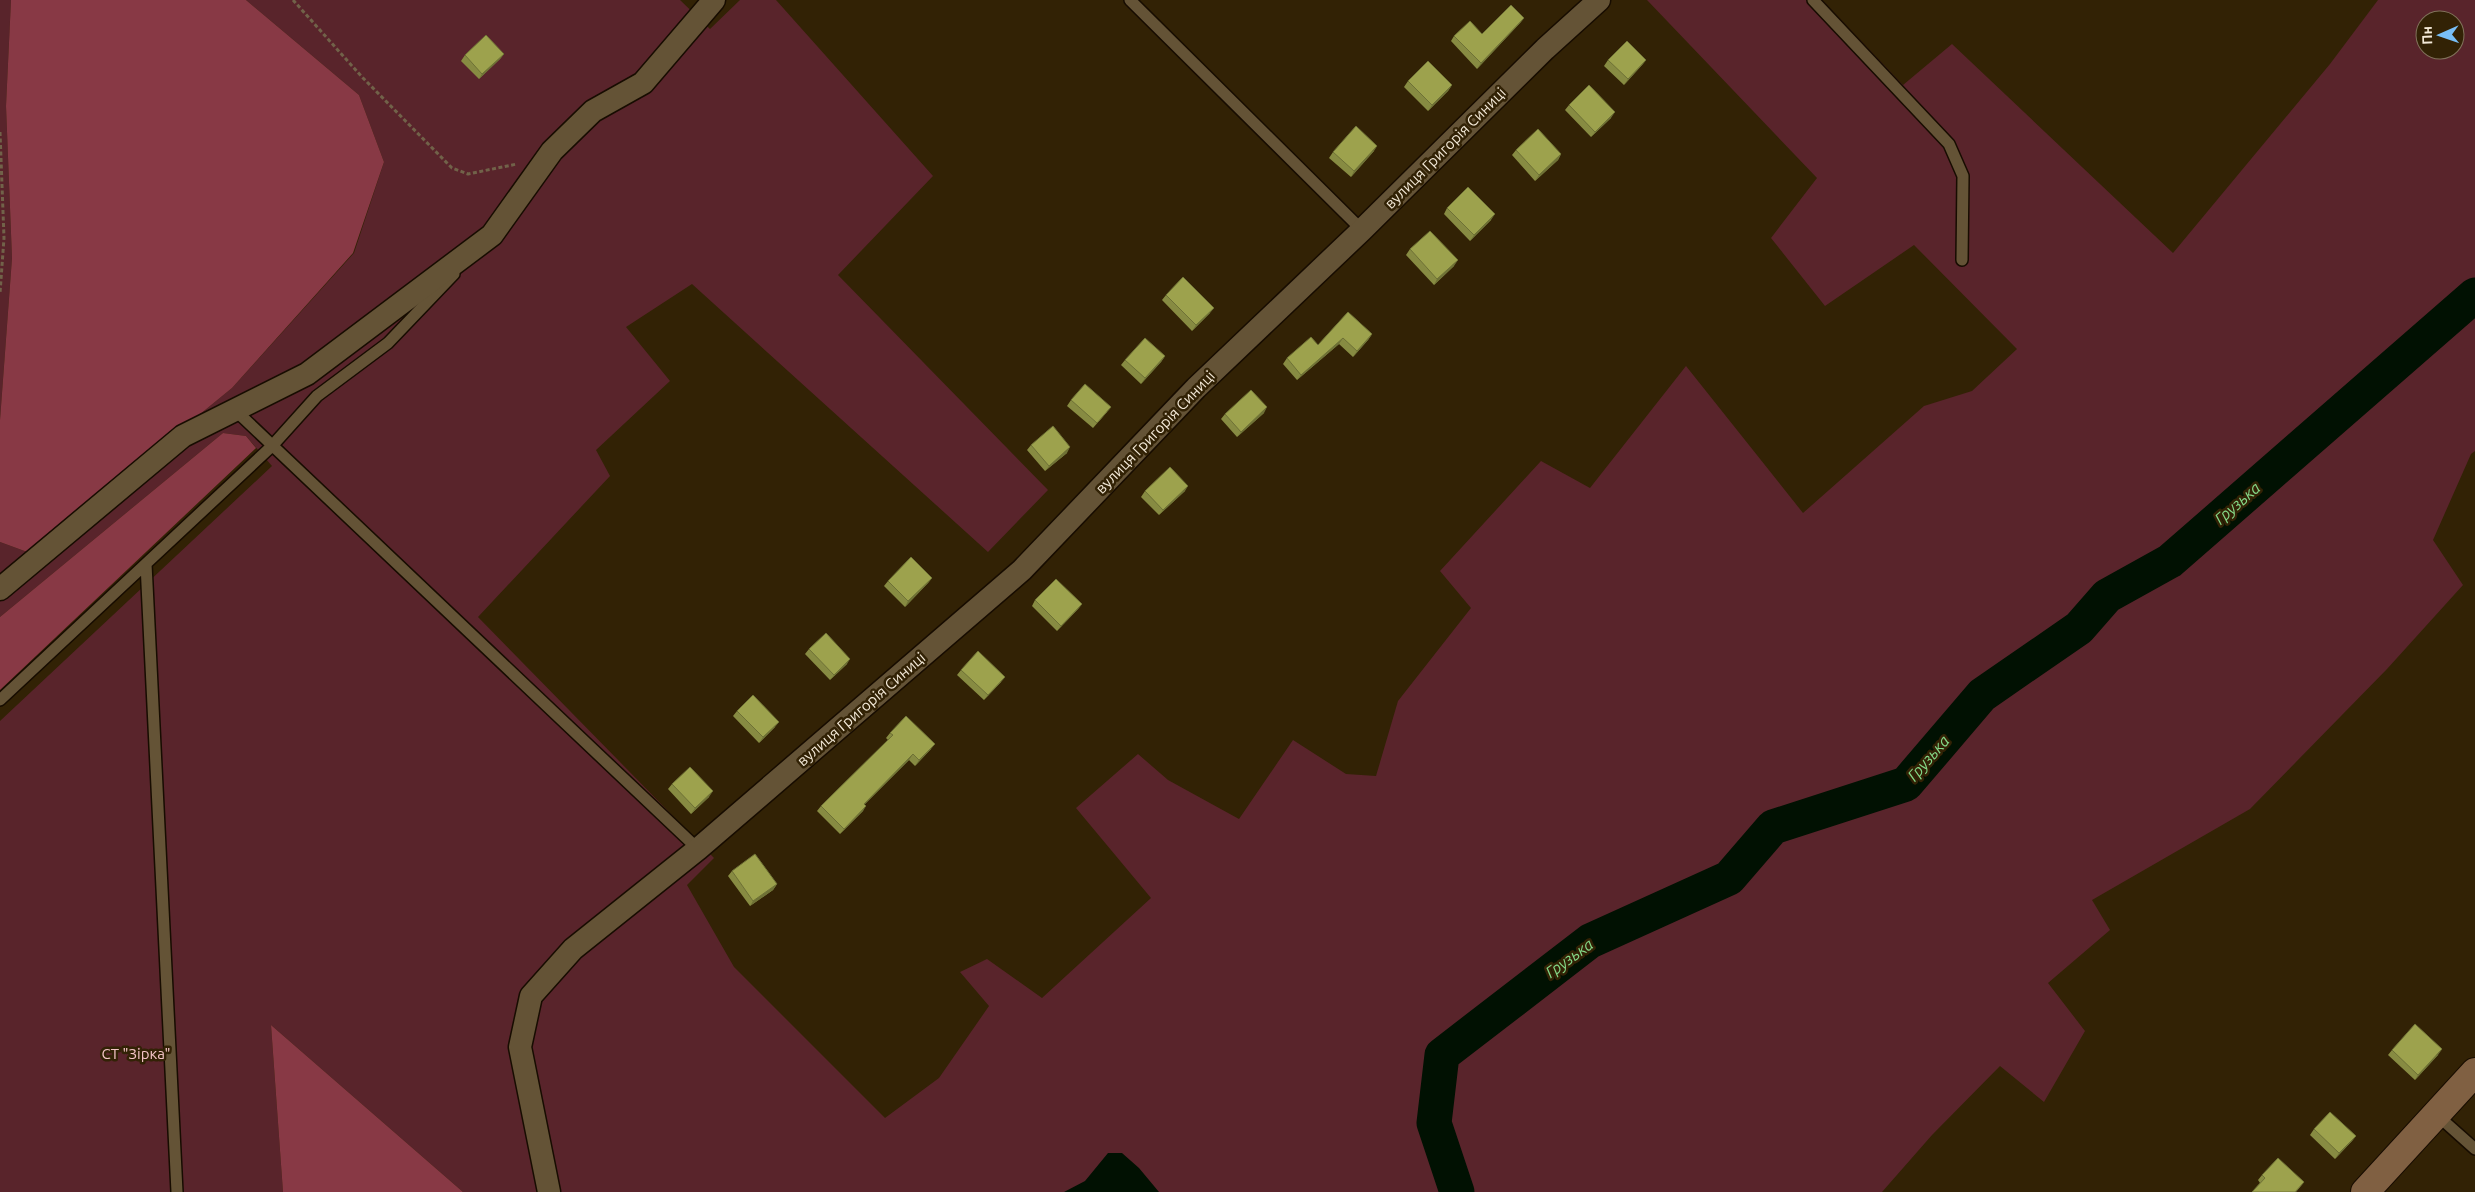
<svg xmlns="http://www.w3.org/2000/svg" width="2475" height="1192" font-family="Ubuntu,sans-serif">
<rect width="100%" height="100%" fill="#322205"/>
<path fill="#59242b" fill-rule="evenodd" d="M0,0H11L6,106L12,258L0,420Z
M246,0H680L710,29L740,0H776L933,176L838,275L1048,490L988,552L692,284L626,327L670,381L596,450L610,476L478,617L714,858L687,885L734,967L885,1118L939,1078L989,1006L960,972L987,959L1042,998L1151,898L1076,808L1138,754L1168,780L1239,819L1293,740L1346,774L1376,776L1398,701L1471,608L1440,571L1541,461L1590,488L1686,366L1803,513L1924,406L1972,391L2017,349L1914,245L1825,306L1771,238L1817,178L1647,0H1822L1903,85L1952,44L2173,253L2330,64L2378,0H2475V451L2471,454L2433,540L2463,585L2387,669L2250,809L2092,900L2110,930L2048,983L2085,1031L2044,1102L2000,1066L1932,1135L1882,1192H463L271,1025L283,1192H0V721L272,466L246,436L223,433L0,617V542L30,553L232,388L354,253L384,162L359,95ZM2425,20H2455V50H2425Z"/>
<path fill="#883945" d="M11,0H246L359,95L384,162L353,253L232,388L30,553L0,542V420L12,258L6,106Z
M223,433L246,436L256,448L0,690V617Z
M271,1025L463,1192H283Z"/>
<path fill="#011102" d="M1108,1153H1122L1139,1168L1159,1192H1064L1085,1181Z"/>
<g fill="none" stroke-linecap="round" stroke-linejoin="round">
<path stroke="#011102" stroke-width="35" d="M1457,1192L1434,1123L1442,1055L1590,941L1729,878L1773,827L1906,784L1982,695L2079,628L2107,596L2170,561L2475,295"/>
<defs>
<path id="lane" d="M1130,0L1362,230
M1813,0L1949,144L1963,176L1962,260
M235,410L698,849
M146,564L177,1192
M0,700L272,446L317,396L388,343L454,274
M2437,1115L2475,1149"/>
<path id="street" d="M0,589L183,436L307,374L492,235L552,151L593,111L643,83L714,0
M549,1192L520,1047L531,996L573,949L698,849L1022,570L1196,388L1362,230L1545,49L1599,0"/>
<path id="secondary" d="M2365,1192L2475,1072"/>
</defs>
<use href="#lane" stroke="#170c00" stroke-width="14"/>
<use href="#street" stroke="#170c00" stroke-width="25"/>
<use href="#secondary" stroke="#170c00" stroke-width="30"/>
<path stroke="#716249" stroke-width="3" stroke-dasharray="4 2.5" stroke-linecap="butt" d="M293,0L362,77L452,168L468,174L517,164
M0,132L4,238L0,293"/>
<use href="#lane" stroke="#645336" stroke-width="11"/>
<use href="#street" stroke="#645336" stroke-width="22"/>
<use href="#secondary" stroke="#806042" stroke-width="28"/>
</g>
<path fill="#878b42" d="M1524,18L1520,23L1477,69L1451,41L1454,36L1482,34Z
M504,54L500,59L479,79L461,61L465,55Z
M1608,60H1646L1642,65L1624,85L1604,66Z
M1408,81L1452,85L1448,91L1428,111L1404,87Z
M1569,105L1611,118L1591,137L1565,110Z
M1516,150L1561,154L1558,160L1535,181L1512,155Z
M1374,151L1351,177L1329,158L1333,152Z
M1447,208L1491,220L1470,241L1444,214Z
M1410,249L1454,266L1434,285L1406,255Z
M1166,295L1210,313L1192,331L1162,300Z
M1348,312L1372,334L1368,340L1353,357L1339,344L1297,380L1283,364L1287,358L1318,345Z
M1165,356L1161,362L1141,384L1121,365L1125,360Z
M1071,400L1107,412L1093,428L1067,406Z
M1264,413L1237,437L1221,419L1225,414Z
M1031,445L1067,453L1045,471L1027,450Z
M1145,491H1185L1159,515L1141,497Z
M932,578L928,583L905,607L884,586L888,581Z
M1035,600L1082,604L1078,609L1057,631L1032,606Z
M809,649L847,664L830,680L805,654Z
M961,670L1001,682L984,700L957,675Z
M737,711L775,727L759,743L733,716Z
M890,733L931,749L915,766L909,760L865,804L863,811L840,834L817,811L821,806L888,740L886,738Z
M672,784L709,797L691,814L668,789Z
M732,871L777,884L773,890L750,906L728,876Z
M2392,1050L2438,1055L2415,1080L2388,1055Z
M2314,1129L2356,1136L2352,1141L2335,1159L2310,1135Z
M2262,1175L2304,1182L2296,1192H2252L2260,1183L2258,1180Z"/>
<path fill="#6e7136" d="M1524,18L1520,23L1477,69L1481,63Z
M504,54L500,59L479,79L482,74Z
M1646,60L1642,65L1624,85L1628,79Z
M1452,85L1448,91L1428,111L1432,105Z
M1615,112L1611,118L1591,137L1595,132Z
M1377,146L1374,151L1351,177L1354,171Z
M1561,154L1558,160L1535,181L1539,175Z
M1495,214L1491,220L1470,241L1474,235Z
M1458,260L1454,266L1434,285L1437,279Z
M1214,308L1210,313L1192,331L1196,325Z
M1372,334L1368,340L1353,357L1357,351Z
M1343,338L1339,344L1297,380L1301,375Z
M1165,356L1161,362L1141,384L1145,378Z
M1267,407L1264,413L1237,437L1241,432Z
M1070,447L1067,453L1045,471L1049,466Z
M1188,486L1185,491L1159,515L1163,510Z
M932,578L928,583L905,607L908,601Z
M1082,604L1078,609L1057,631L1061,626Z
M850,659L847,664L830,680L834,675Z
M1005,677L1001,682L984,700L988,695Z
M779,722L775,727L759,743L763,737Z
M935,744L931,749L915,766L919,760Z
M913,754L909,760L860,809L864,804Z
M713,791L709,797L691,814L695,808Z
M866,806L863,811L840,834L844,829Z
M777,884L773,890L750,906L753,901Z
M2442,1049L2438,1055L2415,1080L2418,1075Z
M2356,1136L2352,1141L2335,1159L2339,1153Z"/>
<path fill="#9da24d" stroke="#6e7136" d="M1511,5L1524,18L1481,63L1454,36L1470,21L1482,34Z
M486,35L504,54L482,74L465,55Z
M1627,41L1646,60L1628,79L1608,60Z
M1428,61L1452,85L1432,105L1408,81Z
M1589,85L1615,112L1595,132L1569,105Z
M1356,126L1377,146L1354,171L1333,152Z
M1538,129L1561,154L1539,175L1516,150Z
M1468,187L1495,214L1474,235L1447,208Z
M1430,231L1458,260L1437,279L1410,249Z
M1183,277L1214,308L1196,325L1166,295Z
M1348,312L1372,334L1357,351L1343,338L1301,375L1287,358L1311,337L1318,345Z
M1145,338L1165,356L1145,378L1125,360Z
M1085,384L1111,407L1097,423L1071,400Z
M1251,390L1267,407L1241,432L1225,414Z
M1053,426L1070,447L1049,466L1031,445Z
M1170,467L1188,486L1163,510L1145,491Z
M911,557L932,578L908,601L888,581Z
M1056,579L1082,604L1061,626L1035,600Z
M826,633L850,659L834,675L809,649Z
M978,651L1005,677L988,695L961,670Z
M753,695L779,722L763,737L737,711Z
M906,716L935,744L919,760L913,754L864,804L866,806L844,829L821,806L893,735L890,733Z
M690,767L713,791L695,808L672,784Z
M755,854L777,884L753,901L732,871Z
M2415,1024L2442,1049L2418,1075L2392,1050Z
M2330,1112L2356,1136L2339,1153L2314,1129Z
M2278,1158L2304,1182L2295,1192H2252L2265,1178L2262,1175Z"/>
<g text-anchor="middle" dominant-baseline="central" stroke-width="5" stroke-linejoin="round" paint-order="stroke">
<g font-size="15" fill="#f4ead9" stroke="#322205">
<text transform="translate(1445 148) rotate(-45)">вулиця Григорія Синиці</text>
<text transform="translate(1155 432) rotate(-46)">вулиця Григорія Синиці</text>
<text transform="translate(861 709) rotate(-41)">вулиця Григорія Синиці</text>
</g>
<g font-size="15" fill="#f4c4c7" stroke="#322205">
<text x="136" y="1053">СТ "Зірка"</text>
</g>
<g font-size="16" font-style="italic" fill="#85d988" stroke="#322205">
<text transform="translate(2237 503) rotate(-41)">Грузька</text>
<text transform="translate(1928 758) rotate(-49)">Грузька</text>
<text transform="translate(1569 958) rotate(-36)">Грузька</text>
</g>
</g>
<g transform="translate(2440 35) rotate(268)"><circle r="24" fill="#322205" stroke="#80725a"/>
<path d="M0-4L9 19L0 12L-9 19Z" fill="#78bff7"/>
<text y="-8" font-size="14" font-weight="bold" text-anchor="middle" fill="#f4ead9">Пн</text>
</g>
</svg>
